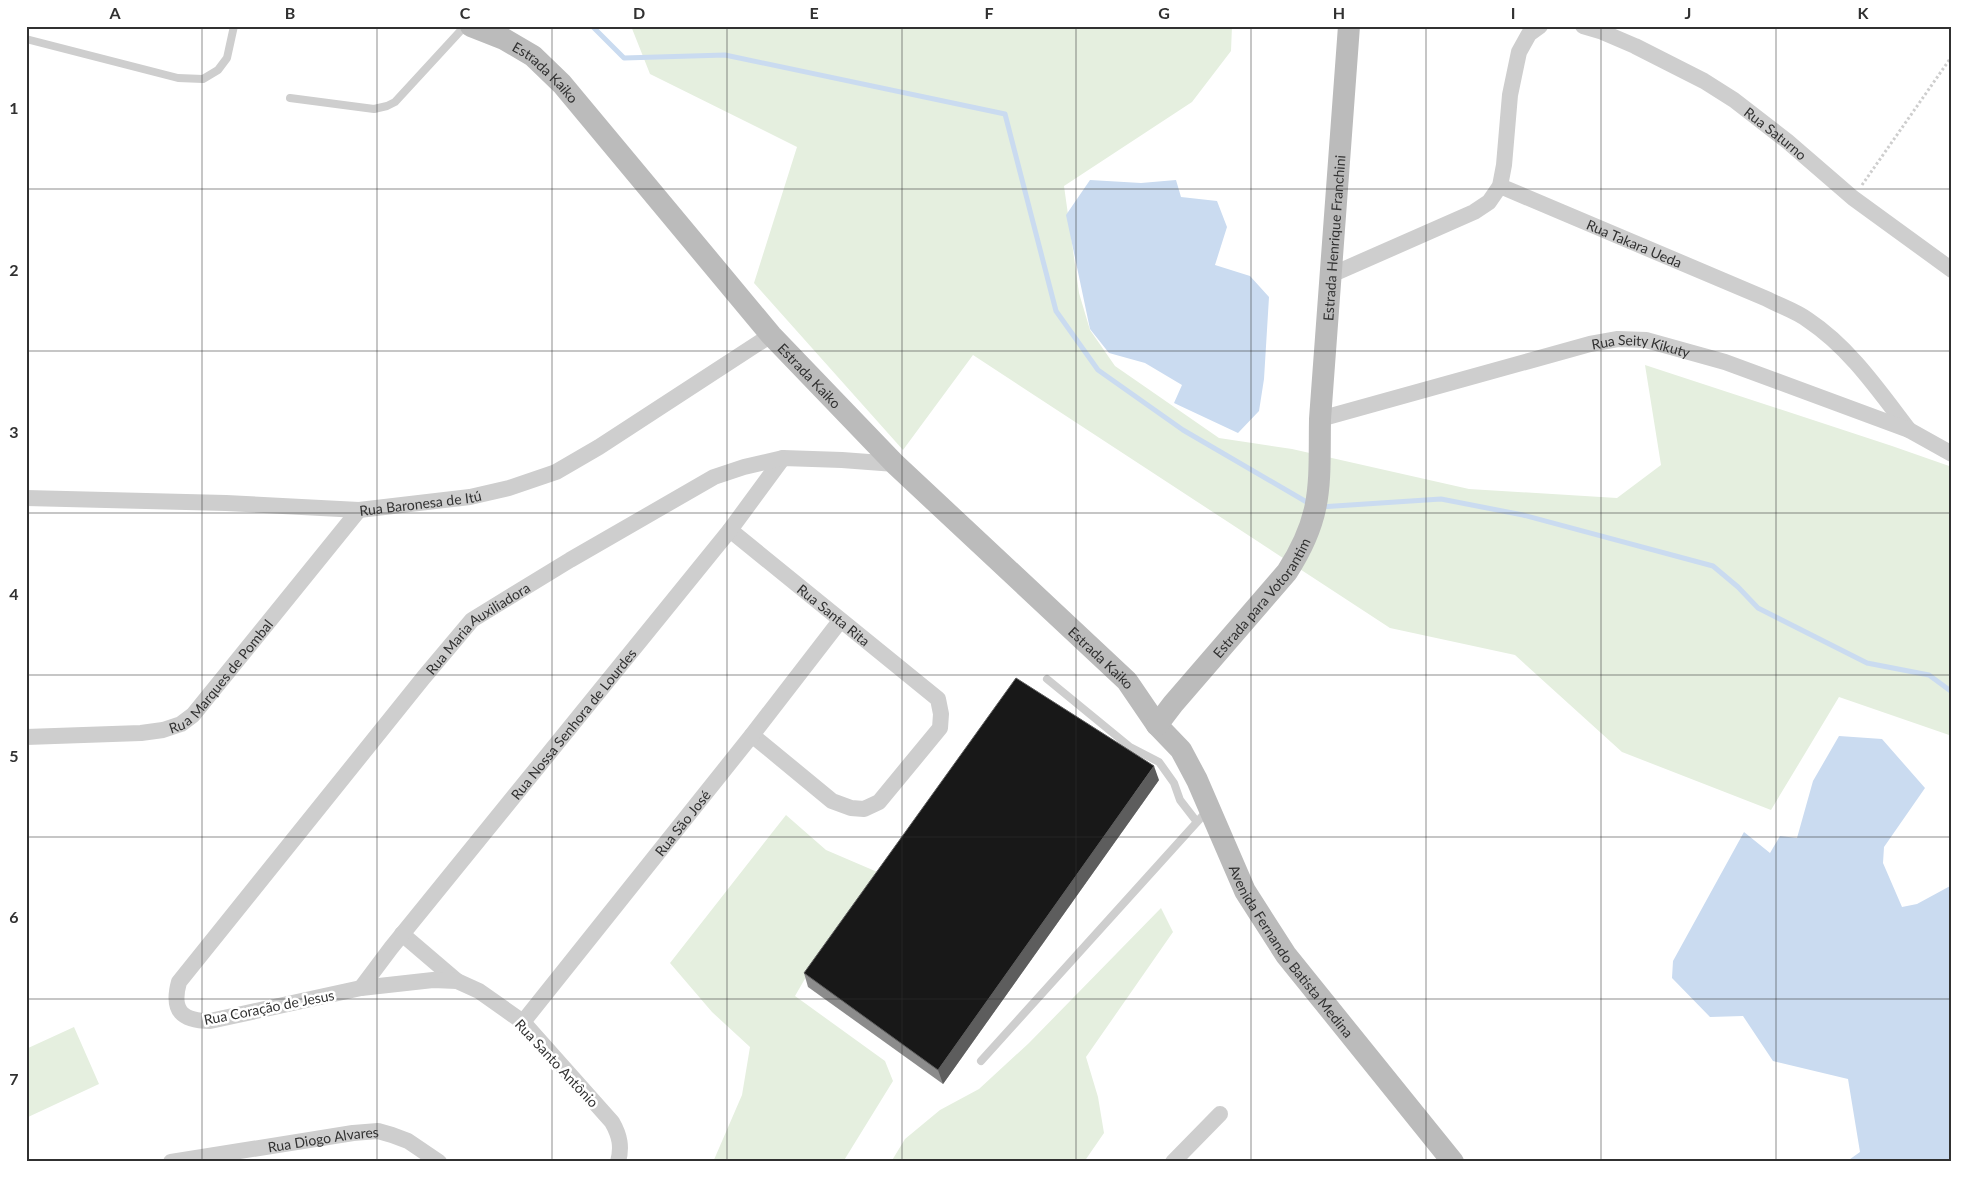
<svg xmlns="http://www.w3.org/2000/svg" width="1978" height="1188" font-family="Lato,sans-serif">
<rect width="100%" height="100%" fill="#fff"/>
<path fill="#e5efdf" d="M631,26H1232L1231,51L1192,102L1064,186L1079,293L1090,330L1115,366L1219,438L1292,449L1469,489L1617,498L1661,465L1645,365L1892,446L1952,467V736L1839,697L1771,810L1622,752L1515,655L1390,628L973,355L903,450L754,283L797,147L650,74Z
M786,815L826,850L882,874L821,951L795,996L885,1061L893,1081L843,1162H713L742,1095L750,1047L712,1012L670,963Z
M1161,908L1173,932L1086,1057L1098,1097L1104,1133L1084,1162H891L905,1139L940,1110L979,1089L1029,1043Z
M74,1027L99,1084L26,1118V1049Z"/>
<path fill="#cadbf0" d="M1090,180L1141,183L1176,180L1181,197L1217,201L1227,227L1215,265L1250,276L1269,297L1264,379L1259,411L1238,433L1174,403L1182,385L1145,363L1109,353L1090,329L1066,215Z
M1839,736L1882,739L1925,788L1884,847L1883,863L1902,907L1917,904L1952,885V1162H1846L1860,1152L1848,1079L1773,1061L1743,1016L1710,1017L1672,978L1673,961L1744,832L1770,853L1780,836L1797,838L1813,781Z"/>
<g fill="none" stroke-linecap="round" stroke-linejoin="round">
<path stroke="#cadbf0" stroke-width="5" d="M592,26L624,58L725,55L1005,114L1056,311L1098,370L1183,430L1310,504
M1320,507L1441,499L1523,515L1713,566L1738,587L1758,608L1867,663L1929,675L1952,692"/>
<path stroke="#cecece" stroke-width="3" stroke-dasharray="2.5 2.5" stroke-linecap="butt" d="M1862,185L1952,56"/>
<path stroke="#cecece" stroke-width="8" d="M26,39L178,78L203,79L218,70L227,58L234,26
M290,98L374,109L387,106L395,102L465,26
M1047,679L1130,747L1159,762L1174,783L1180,800L1197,822
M981,1061L1207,811"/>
<g stroke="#cecece" stroke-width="16">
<path id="s1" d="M1583,26L1600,31L1635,46L1704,81L1734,100L1787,141L1853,198L1952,270"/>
<path id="s2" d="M1500,186L1767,299C1780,306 1796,311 1808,320C1850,348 1879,391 1909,430"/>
<path d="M1331,275L1474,212L1489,202L1500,186L1504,165L1510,95L1519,52L1529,34L1540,26"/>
<path id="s3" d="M1320,419L1590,344L1618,339L1646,340L1725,362L1909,430L1952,454"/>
<path id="s4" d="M26,498L226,503L359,510L470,497L509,488L556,472L599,447L771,335"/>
<path id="s5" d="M730,530L938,699L941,714L940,728L879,802L864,809L851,808L832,801L752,735"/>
<path id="s6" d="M26,737L141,733L163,730L181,724L193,715L359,510"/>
<path d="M402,934L457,981"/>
<path id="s7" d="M361,988L391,948L730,530L783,458"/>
<path id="s8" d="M523,1022L752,735L840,621"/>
<path id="s9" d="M171,1162L353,1133L378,1131L392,1135L408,1141L439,1162"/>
<path id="s10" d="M618,1162C622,1147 620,1136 612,1122L523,1022L479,991L457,981L433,980L361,988L210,1021C182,1021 171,1011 179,982L424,677L472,620L570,560L714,477L744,467L783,458L842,460L895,464"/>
<path d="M1173,1162L1220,1114"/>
</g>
<g stroke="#bbb" stroke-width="22">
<path id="s11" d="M471,26L504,39L533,56L562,84L771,335L895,464L1127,681L1157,725L1181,750L1197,780L1245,891L1286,955L1453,1162"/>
<path id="s12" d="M1157,725L1173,704L1287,572C1324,515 1319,483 1320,419L1349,26"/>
</g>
</g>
<path fill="#8c8c8c" d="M1159,780L943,1084L808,987L804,973Z"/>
<path fill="#5d5d5d" d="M1154,766L1159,780L943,1084L938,1070Z"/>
<path fill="#181818" stroke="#5d5d5d" d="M1016,678L1154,766L938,1070L804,973Z"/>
<path fill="none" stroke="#313131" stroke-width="1" stroke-opacity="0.55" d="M202,26V1162M377,26V1162M552,26V1162M727,26V1162M902,26V1162M1076,26V1162M1251,26V1162M1426,26V1162M1601,26V1162M1776,26V1162M26,189H1952M26,351H1952M26,513H1952M26,675H1952M26,837H1952M26,999H1952"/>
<g text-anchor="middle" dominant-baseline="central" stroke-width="5" stroke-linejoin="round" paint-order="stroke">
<g font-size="14" fill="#313131" stroke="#fff">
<text stroke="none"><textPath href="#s11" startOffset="89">Estrada Kaiko</textPath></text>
<text stroke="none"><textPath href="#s1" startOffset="222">Rua Saturno</textPath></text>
<text stroke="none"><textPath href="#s12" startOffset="542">Estrada Henrique Franchini</textPath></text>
<text stroke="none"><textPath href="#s2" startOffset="146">Rua Takara Ueda</textPath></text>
<text stroke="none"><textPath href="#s3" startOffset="332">Rua Seity Kikuty</textPath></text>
<text stroke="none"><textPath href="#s11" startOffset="492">Estrada Kaiko</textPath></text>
<text stroke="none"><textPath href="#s4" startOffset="395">Rua Baronesa de Itú</textPath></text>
<text stroke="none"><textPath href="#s12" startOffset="165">Estrada para Votorantim</textPath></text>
<text stroke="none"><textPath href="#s5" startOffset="134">Rua Santa Rita</textPath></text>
<text stroke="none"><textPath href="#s10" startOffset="1032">Rua Maria Auxiliadora</textPath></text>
<text stroke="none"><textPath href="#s11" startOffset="898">Estrada Kaiko</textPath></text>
<text stroke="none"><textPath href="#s6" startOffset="218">Rua Marques de Pombal</textPath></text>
<text stroke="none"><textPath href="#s7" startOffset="339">Rua Nossa Senhora de Lourdes</textPath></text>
<text stroke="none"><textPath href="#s8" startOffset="255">Rua São José</textPath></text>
<text stroke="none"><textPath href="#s11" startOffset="1251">Avenida Fernando Batista Medina</textPath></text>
<text transform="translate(269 1007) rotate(-11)">Rua Coração de Jesus</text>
<text transform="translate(557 1063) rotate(47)">Rua Santo Antônio</text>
<text stroke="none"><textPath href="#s9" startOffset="154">Rua Diogo Alvares</textPath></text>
</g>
</g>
<rect width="1978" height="1188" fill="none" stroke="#ffffff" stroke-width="55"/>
<rect x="28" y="28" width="1922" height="1132" fill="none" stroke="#313131" stroke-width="2"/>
<g font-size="16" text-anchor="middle" font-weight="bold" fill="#313131">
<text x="115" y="19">A</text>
<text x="290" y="19">B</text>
<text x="465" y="19">C</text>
<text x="639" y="19">D</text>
<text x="814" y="19">E</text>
<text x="989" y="19">F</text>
<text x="1164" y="19">G</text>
<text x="1339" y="19">H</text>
<text x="1513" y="19">I</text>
<text x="1688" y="19">J</text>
<text x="1863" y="19">K</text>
<text x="14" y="114">1</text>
<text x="14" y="276">2</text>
<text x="14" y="438">3</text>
<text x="14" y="600">4</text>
<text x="14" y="762">5</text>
<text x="14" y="923">6</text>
<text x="14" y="1085">7</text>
</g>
</svg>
